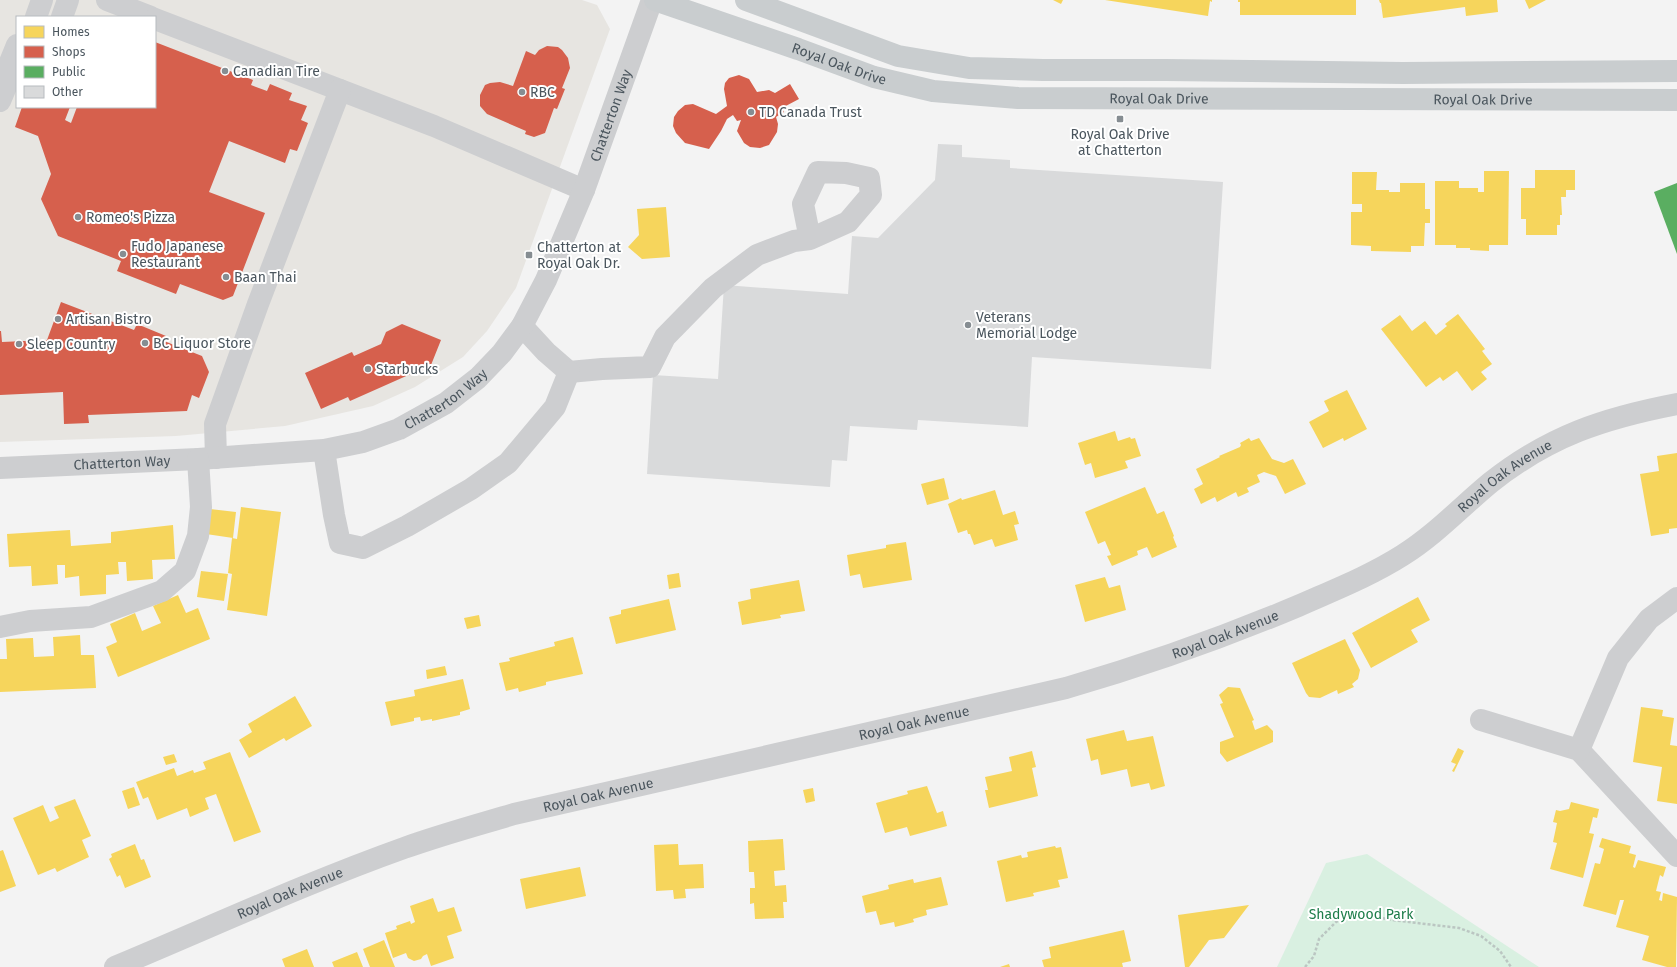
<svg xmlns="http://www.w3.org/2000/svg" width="1677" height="967" font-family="'Fira Sans',sans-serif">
<rect width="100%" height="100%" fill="#f3f3f3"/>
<path fill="#e7e5e1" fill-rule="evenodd" d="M0,0H582L597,5L610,29L516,288L487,331L463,357L415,387L373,406L285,426L176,436L0,442ZM17,17H155V107H17Z"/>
<path fill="#d9f0e1" d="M1367,854L1539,967H1277L1326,863Z"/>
<path fill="#f6d55c" d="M1053,0H1063L1061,4Z
M1105,0H1212V2L1210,1L1208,16Z
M1238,0H1356V15H1240V2H1238Z
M1379,0H1497L1498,12L1466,16L1465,7L1383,18L1381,3H1380Z
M1525,0H1546L1529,9Z
M1535,170H1575V190H1566V197H1561L1562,215H1560V225H1557V235H1526V219H1521V188H1535Z
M1484,171H1509L1508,245H1489V251L1470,250V248H1456V245H1435V181H1459V188H1478V192H1484Z
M1352,172H1377L1376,190H1389V192H1400V183H1425V209H1430V223H1425L1424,246H1411V252L1371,251V246L1351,245V212H1362V204H1352Z
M666,207L670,257L642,259L628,247L639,235L637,209Z
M1458,314L1485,349L1482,351L1492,364L1481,372L1487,379L1472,391L1457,371L1443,381L1440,377L1426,387L1381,329L1400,315L1412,331L1425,321L1436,335L1447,326L1445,324Z
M1347,390L1367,429L1344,441L1343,438L1323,448L1309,422L1329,411L1324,401Z
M1115,431L1118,441L1130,437L1131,439L1135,438L1141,456L1125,461L1128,468L1095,478L1091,463L1085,465L1078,443Z
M1249,438L1251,441L1259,438L1272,459L1284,463L1293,459L1306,484L1285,494L1276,476L1264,472L1257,475L1260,482L1247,488L1249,492L1238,497L1236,492L1217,502L1215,497L1201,504L1194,489L1203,484L1196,469L1220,457L1219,456L1240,447L1241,445L1240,443Z
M1677,453V528L1669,529V533L1651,536L1640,474L1659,471L1657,456Z
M944,478L949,499L927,505L921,484Z
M1145,487L1157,514L1164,511L1174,536L1173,537L1177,547L1152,558L1147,547L1137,551L1138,555L1112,566L1107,556L1111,555L1105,541L1098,544L1085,512Z
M995,490L1003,515L1015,511L1019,524L1014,525L1018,540L995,547L992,539L974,545L970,534H968L967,530L958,533L948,504L961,498L962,500Z
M241,507L281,512L267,616L227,610L232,574L228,573L232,538L237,539Z
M210,509L236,512L233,538L206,534Z
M173,525L175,559L152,560L153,579L127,581L126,562H118L119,574L106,575V594L80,596L79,576L65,578V565H57L58,584L32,586L31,566L9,567L7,534L70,530L71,546L111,543V532Z
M906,542L912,580L863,588L860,574L850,576L847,555L886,548V545Z
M201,571L228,574L224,601L197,597Z
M679,573L681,587L669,589L667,575Z
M1105,577L1109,588L1120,585L1126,610L1085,622L1075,585Z
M799,580L805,611L780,615L781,618L742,625L738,602L751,599L750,589Z
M178,595L186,613L198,608L210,639L118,677L106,647L117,642L110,624L135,613L142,631L161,623L153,606Z
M1418,597L1430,620L1411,630L1418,642L1371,668L1352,633Z
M669,599L676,630L616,644L609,617L621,614V610Z
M479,615L481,626L467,629L464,618Z
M80,635L81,655H94L96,688L0,692V659H7L6,639L33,638L34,657L54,656L53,637Z
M573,637L583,674L546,682V685L519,692L518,688L506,691L499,663L510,661L509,658L555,646L554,642Z
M1345,639L1360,670L1358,679L1352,684L1354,687L1338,694L1337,690L1320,698L1309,697L1306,693L1292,663Z
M445,666L447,675L427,679L426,670Z
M463,679L470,709L460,712V715L432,721V719L421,721L420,717L414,718V721L391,726L385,702L415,696L414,690Z
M1228,687L1240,688L1254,720L1252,721L1255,730L1267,725L1273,731V742L1227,762L1220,753V742L1234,737L1220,704L1223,703L1219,695Z
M295,696L312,726L286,741L284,738L249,758L239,740L252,732L248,724Z
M1641,707L1663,710L1662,716L1674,718L1670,745L1677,746V804L1657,801L1662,767L1633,762Z
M1124,730L1127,741L1153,736L1165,786L1151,790L1149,783L1131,787L1127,769L1101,775L1098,759L1091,761L1086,739Z
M1458,748L1464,751L1454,772L1452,771L1456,764L1451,762Z
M1032,751L1036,767L1032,768L1038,796L989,808L985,790H988L985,777L1012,771L1009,757Z
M230,752L261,832L234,842L216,794L205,798L209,809L190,817L187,808L157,820L148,797L143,799L136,782L174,768L177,776L193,770L194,773L206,769L203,762Z
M174,754L177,762L166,765L163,757Z
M927,786L937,813L943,811L947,826L910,836L907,827L885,833L876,803L908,794L907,791Z
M134,787L140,805L128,809L122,791Z
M813,788L815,801L806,803L803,790Z
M75,799L91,836L82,840L89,857L57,872L55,868L38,875L13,818L43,805L50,822L59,818L54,807Z
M1571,802L1599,809L1597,818L1593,817L1589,833L1594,834L1583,878L1550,869L1557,843L1553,842L1557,823L1553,822L1556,810L1560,811L1569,809Z
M1602,838L1631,846L1629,853L1636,855L1633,867L1635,868L1638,860L1666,867L1663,877L1660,875L1656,891L1661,892L1659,900L1662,901L1663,893L1677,897L1676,967H1667L1642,960L1649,936L1616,927L1624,900H1620L1616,915L1583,906L1595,863L1600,864L1604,849L1599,847Z
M783,839L785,870L774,871L775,886L786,885L787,902H783L784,918L755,919L754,903L750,904V888H755L754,872H749L748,841Z
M135,844L141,860L144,859L151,877L125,888L120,875L117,877L109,859L112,857L111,854Z
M678,844L679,865L703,864L704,888L685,889L686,898L674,899L673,890L656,891L654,845Z
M1055,846L1056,848L1061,847L1068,878L1058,880L1060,887L1033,893L1034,896L1006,902L997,861L1021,855L1022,858L1028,857L1027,852Z
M3,850L16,886L0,892V851Z
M580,867L586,896L526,909L520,879Z
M941,877L948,905L926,910L927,915L913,919L914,922L895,927L894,922L880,925L876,911L866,913L862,896L889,889L888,885L913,879L914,883Z
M433,898L438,912L454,907L462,931L447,936L454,958L431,966L427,954L423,956L421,959L414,961L408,958L406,953L393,958L385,933L397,929L396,926L410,921L411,924L415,922L410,906Z
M1249,905L1224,938L1209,940L1189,967H1185L1178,915Z
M1124,930L1131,961L1122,963L1123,967H1044L1042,960L1051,958L1049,947Z
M384,940L395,967H370L363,949Z
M307,949L314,967H285L282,959Z
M357,952L363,967H334L332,962Z
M1009,964L1010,967H1000Z"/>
<path fill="#d6604d" d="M155,42L253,80L251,85L267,91L270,84L292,93L289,100L307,106L301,120L308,123L297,151L290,149L285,163L229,141L209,192L265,213L233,296L223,300L180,284L176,294L117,271L121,261L58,236L41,199L51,174L38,136L15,127L22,107H70L65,120L71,123L77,107H155Z
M547,46L558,47L562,50L568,58L570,68L562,88L565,89L557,109L554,108L545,133L534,137L525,134L526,131L487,114L480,106V95L485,85L490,83L500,82L513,86L526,51L535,55L539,50Z
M739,75L749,79L757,92L769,90L775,93L790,84L799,99L782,108L784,112L776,117L778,124L777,132L769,145L760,148L750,147L744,143L737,131L741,120L737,121L733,115L727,119L721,131L709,149L685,143L676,133L673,126L674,117L678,111L685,105L693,104L716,114L727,106L724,89L725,83L729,78Z
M61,302L134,330L137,324L166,336L164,341L202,356L209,372L199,398L192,395L187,411L88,415L89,423L64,424L63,392L0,395V331H1L2,342L47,340Z
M402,324L441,340L431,365L350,401L348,397L321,409L305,373L352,352L354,356L381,344L386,332Z"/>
<path fill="#5aae61" d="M1677,183V254L1654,192Z"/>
<path fill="#d9dadb" d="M938,144L962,145V157L1010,160V168L1223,182L1211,369L1032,357L1028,427L918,420L917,430L850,426L847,461L832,460L830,487L647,474L653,375L718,379L724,285L848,294L852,236L878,238L935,180Z"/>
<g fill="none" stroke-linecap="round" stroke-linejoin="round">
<path stroke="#bbc6c2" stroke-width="2.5" stroke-dasharray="3 2" stroke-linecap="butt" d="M1305,967L1314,956L1319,939L1336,922L1347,916L1361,914L1392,920L1459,928L1481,936L1500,951L1511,967"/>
<g stroke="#cdced0" stroke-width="22">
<path d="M107,0L151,17"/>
<path d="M36,17L42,0"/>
<path d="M62,17L68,0"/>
<path d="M155,19L434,126L584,190"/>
<path d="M0,101L10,77V62L17,45"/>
<path d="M522,326L546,352L569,372L602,369L650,367L665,337L713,288L757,255L794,241L810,239L848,222L871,195L869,178L846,173L818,172L803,204L810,239"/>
<path d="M324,450L334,515L340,543L363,548L407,526L471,489L508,463L555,407L569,372"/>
<path d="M216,458L215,424L258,304L340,90"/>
<path id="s1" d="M0,468L198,459L324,450L363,442L399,429L446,403L478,378L502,353L522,326L546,280L584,190L652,0"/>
<path d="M0,627L30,621L91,617L162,591L185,571L198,536L201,507L198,459"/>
<path d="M1481,720L1579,750L1677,856"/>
<path d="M1579,750L1618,658L1649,619L1677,598"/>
<path id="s2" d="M115,967C211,927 306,883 404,848C440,835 477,825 514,814L1066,688C1146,665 1222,638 1298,606C1334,590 1370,576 1403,555C1435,535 1461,507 1490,483C1549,436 1604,418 1677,404"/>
</g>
<g stroke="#c9cdcf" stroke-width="22">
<path id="s3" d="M655,0L798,49L874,77L933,91L1018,98L1677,100"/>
<path d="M746,0L898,56L969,68L1043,70H1166L1403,73L1677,71"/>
</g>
</g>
<g fill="#868d92" stroke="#fff" stroke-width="1.5">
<circle cx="225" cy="71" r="4"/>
<circle cx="522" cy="92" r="4"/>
<circle cx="751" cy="112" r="4"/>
<rect x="1116" y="115" width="8" height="8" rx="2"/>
<circle cx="78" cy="217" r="4"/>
<circle cx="123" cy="254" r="4"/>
<rect x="525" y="251" width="8" height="8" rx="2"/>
<circle cx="226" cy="277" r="4"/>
<circle cx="58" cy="319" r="4"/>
<circle cx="968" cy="325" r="4"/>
<circle cx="145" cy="343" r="4"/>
<circle cx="19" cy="344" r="4"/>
<circle cx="368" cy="369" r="4"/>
</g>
<g text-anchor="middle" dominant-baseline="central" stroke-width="4" stroke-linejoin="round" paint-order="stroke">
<g font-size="14" fill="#4b565e" stroke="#fff">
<text stroke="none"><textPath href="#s3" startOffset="195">Royal Oak Drive</textPath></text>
<text stroke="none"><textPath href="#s3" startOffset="519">Royal Oak Drive</textPath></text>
<text stroke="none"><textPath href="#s3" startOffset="843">Royal Oak Drive</textPath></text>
<text stroke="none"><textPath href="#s1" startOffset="794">Chatterton Way</textPath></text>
<text stroke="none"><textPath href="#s1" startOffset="458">Chatterton Way</textPath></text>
<text stroke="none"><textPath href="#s1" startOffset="122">Chatterton Way</textPath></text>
<text stroke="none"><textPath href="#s2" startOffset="1486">Royal Oak Avenue</textPath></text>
<text stroke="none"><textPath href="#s2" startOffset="1162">Royal Oak Avenue</textPath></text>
<text stroke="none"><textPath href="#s2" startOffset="838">Royal Oak Avenue</textPath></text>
<text stroke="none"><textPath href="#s2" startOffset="514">Royal Oak Avenue</textPath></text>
<text stroke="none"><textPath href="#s2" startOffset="190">Royal Oak Avenue</textPath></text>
</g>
<g font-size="14" fill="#4b565e" stroke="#fff" text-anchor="start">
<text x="233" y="71">Canadian Tire</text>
<text x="530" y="92">RBC</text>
<text x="759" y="112">TD Canada Trust</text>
<text x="1120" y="134" text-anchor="middle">Royal Oak Drive<tspan x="1120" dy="16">at Chatterton</tspan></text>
<text x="86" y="217">Romeo's Pizza</text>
<text x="131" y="246">Fudo Japanese<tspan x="131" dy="16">Restaurant</tspan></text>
<text x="537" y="247">Chatterton at<tspan x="537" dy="16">Royal Oak Dr.</tspan></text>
<text x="234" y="277">Baan Thai</text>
<text x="976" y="317">Veterans<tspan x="976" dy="16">Memorial Lodge</tspan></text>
<text x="66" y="319">Artisan Bistro</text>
<text x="153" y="343">BC Liquor Store</text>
<text x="27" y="344">Sleep Country</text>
<text x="376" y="369">Starbucks</text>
</g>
<g font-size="14" fill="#1e7d4a" stroke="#fff">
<text x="1361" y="914">Shadywood Park</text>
</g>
</g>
<rect x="16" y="16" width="140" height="92" fill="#ffffff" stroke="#b7bbbf"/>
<rect x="24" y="26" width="20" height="12" fill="#f6d55c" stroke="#b7bbbf"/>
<text x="52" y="36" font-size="12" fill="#4b565e">Homes</text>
<rect x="24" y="46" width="20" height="12" fill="#d6604d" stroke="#b7bbbf"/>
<text x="52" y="56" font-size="12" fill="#4b565e">Shops</text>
<rect x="24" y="66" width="20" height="12" fill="#5aae61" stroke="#b7bbbf"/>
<text x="52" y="76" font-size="12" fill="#4b565e">Public</text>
<rect x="24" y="86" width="20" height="12" fill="#d9dadb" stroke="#b7bbbf"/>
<text x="52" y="96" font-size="12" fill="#4b565e">Other</text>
</svg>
